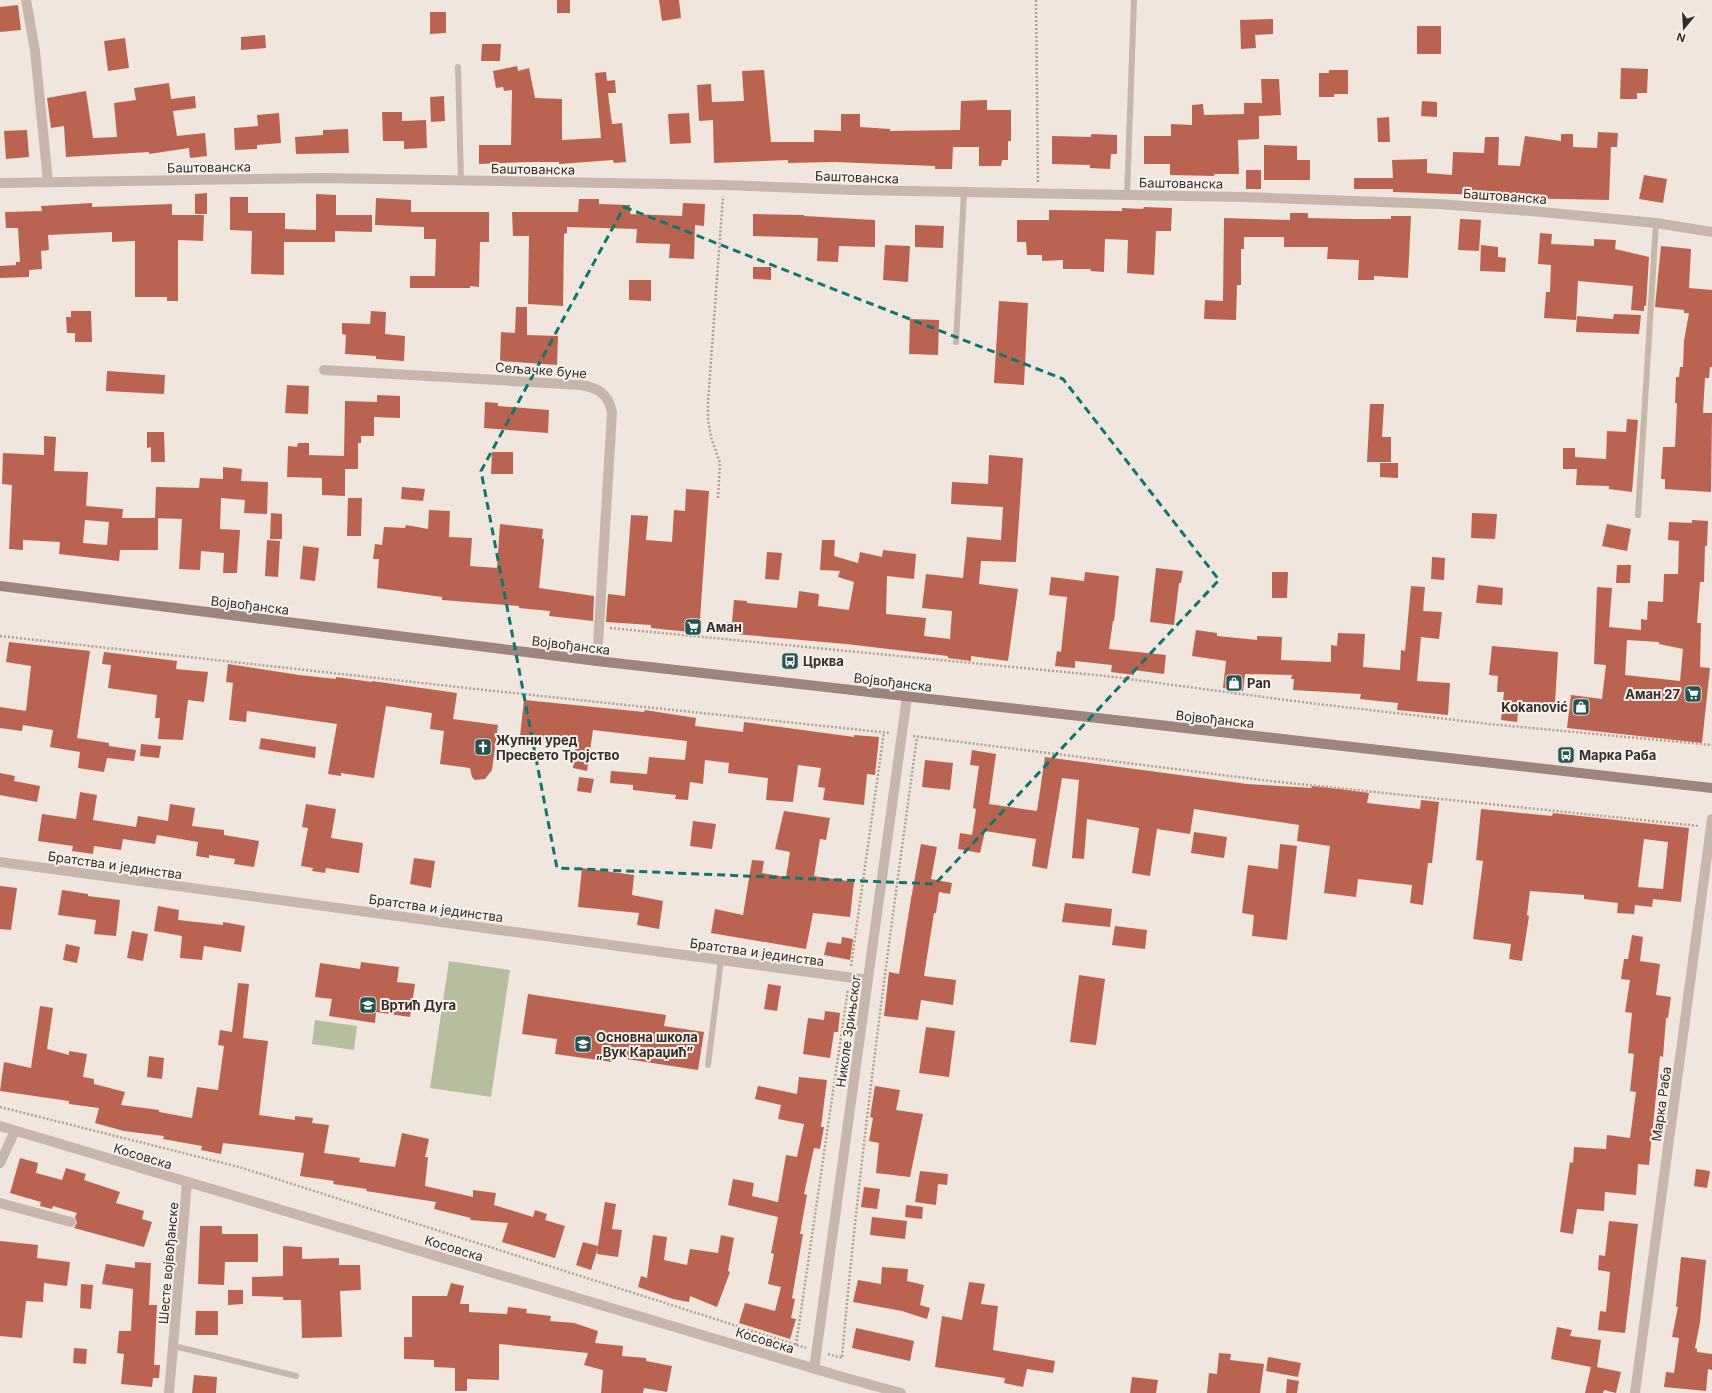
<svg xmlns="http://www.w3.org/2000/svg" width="1712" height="1393" font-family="Inter,sans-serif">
<rect width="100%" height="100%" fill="#f0e6de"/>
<path fill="#b6be9f" d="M449,961L510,970L491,1097L430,1088Z
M315,1020L357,1026L354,1050L312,1044Z"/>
<path fill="#bb6351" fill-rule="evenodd" d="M557,0H570V13H557Z
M659,0H679L681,18L662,21Z
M18,5L21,30L0,32V7Z
M430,12H446V33L430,34Z
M1273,19V34L1255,35L1256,48L1241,49L1240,20Z
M1417,26H1441V54H1417Z
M265,35L266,48L241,50V37Z
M125,38L129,68L108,71L104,41Z
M482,44H501L500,61H481Z
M517,66L518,71L529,68L535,98L562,99V140L601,138L595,73L606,72L607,81L615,80L616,93H608L612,124L622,123L626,162L614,163L613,160L559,164V162H528L479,164V145H511L512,90L504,91L503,87L496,88L493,71Z
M1621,68L1648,69L1647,93H1637V99H1620Z
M764,70L771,142H814V130L841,131V114H860V127L890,129V131L960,130L961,101L987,100V110H1011V141H1008V160H1002L1001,166H979V147H953L952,169H935V166L835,162L788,163V160L714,163L713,120L699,121L697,85L711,84L712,102L744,101L742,71Z
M1329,70H1348V94H1334V97H1319V73H1329Z
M1261,79H1279L1281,115L1259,116V139L1238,140L1239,174H1214V176L1170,175V164H1144V136H1171V124L1192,125V105L1203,104L1204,115L1244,114V103H1262Z
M169,83L171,99L195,96L196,108L173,111L177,136L205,133L207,156L190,158L189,148L149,154V152L66,157L64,126L51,128L47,98L86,91L93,138L117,137L114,103L136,100L134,88Z
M444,96L445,121L431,122L430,97Z
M1422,101L1437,102V117L1421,116Z
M382,112H402V121L426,120L427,148L404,149V141H383Z
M279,113L281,143L257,145V149L235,150L234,128L258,126L257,115Z
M689,113L691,143L670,144L668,114Z
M1389,117L1390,142H1378L1377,118Z
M348,129L349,153L296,154L295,137L323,135V130Z
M27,130L29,157L6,159L4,131Z
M1598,132L1618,133L1617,147H1611L1609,200L1517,198L1483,195L1393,192V189H1354V178H1393L1392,160L1427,159V173L1452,175L1453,152L1484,153L1485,137H1499L1498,165L1520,166L1525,136L1561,141V134H1573V147L1597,148Z
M1091,134L1117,135V154H1111L1110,169L1090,168V165L1052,164V136L1091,137Z
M1264,145L1297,146V160H1310V180H1264Z
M1246,170H1261V189H1246Z
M1644,175L1667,179L1663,203L1639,199Z
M207,193V214H195V194Z
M316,194L336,195V215H372V232L335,231V242H284V275L251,274L252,231L230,230V197H248V213H285V229L316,230Z
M376,198L411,200V212H489V242H480L479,287L470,286V288H410V276H435L436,239H424V227L375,225Z
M579,199H599V204L630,205V214L682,216L683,203L705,204L704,226L695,225L694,259L669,258L670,244L636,243L637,229L567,227V233L564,234L563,306L528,304L529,236H513L512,212H578Z
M92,203V207L172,204V215H204L203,241L178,240V301H167V297H135V241L112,242V232L48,235L49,250L41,251L42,269L29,270V277L0,278V266L16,265V262H20L18,228H6L5,212L42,211L41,206Z
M1144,207L1172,208L1171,231H1156L1154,275L1127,273L1128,240L1105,239L1104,272L1090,271L1091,269H1063V260L1042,261V255H1027L1026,242H1017V220H1049V210L1122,211V208L1143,209Z
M1290,213H1308V218L1353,219H1391V216H1411L1408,278L1374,276V280H1358L1359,260L1327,259L1328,247H1284V237H1244V249H1241V285H1237L1236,320L1204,319L1205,300L1223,301L1224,218L1290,220Z
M753,214L804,215V216L875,220V247L839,246L838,262L817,261L818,238L753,236Z
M1460,219L1481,220L1479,251L1458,250Z
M915,225L944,226L943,248L915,247Z
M1540,233L1552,234L1551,244L1594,246V239L1616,240L1615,249L1649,257L1646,306H1644V311L1631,310L1633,286L1578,281L1576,320L1544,318L1546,292H1550L1551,265L1538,264Z
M885,245L910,246L908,282L883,280Z
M1481,245L1498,247V257L1506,258L1505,272L1480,271Z
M1661,246L1691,249L1689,288L1712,290V367H1710L1709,378H1705L1703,413H1712L1711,492L1665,489V479H1661L1663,447H1675L1677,403H1675L1676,377H1679L1680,367H1683L1684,341L1689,313H1684V310L1655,307Z
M753,267H771V280L753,279Z
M629,280H651V301L629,300Z
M999,301L1028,303L1024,385L994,383Z
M516,307H527V335L558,336L557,365L500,361L501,332L515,333Z
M71,311H91L92,342H75V333H67L66,317H71Z
M371,311L386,312L385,334L405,336L404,361L376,359V356L345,354L346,335L342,334V323L370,324Z
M1614,314L1641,315L1639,334L1576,332L1577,316L1613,319Z
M910,319L939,320L938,355L909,354Z
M107,371L165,375L164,394L106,391Z
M287,385L309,386L308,414L285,413Z
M377,395L400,396V418L374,417V436H361V443H358V469H345V496L322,495V478L287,477L288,446L297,447L298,443H309V455L344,456L345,401L377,402Z
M485,402L498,403V406L549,410L548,433L484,428Z
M1370,404H1384L1382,437H1391V462H1367Z
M1627,419L1638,420L1632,492L1609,489V486L1576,485L1577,469H1563V448H1575V457L1606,459L1607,431L1626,432Z
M147,432H164L165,462H151V447L147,448Z
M44,436L56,437L54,471L88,472L86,506L123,509L122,518H158V550H120L119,561L59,554L60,542L23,540V550L9,549L12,485L2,484L3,453L44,455ZM85,520L109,522L107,545L83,543Z
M492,452H513V474H491Z
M989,455L1023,458L1016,562L981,561L979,584L1018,589L1008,661L971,656V661L948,658V656L846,644L724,633L725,622H732L734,600L747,601V603L797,608L799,591L819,594L818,606L849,610L854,582L838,577L840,571L820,570L822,540H835L834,556L858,563L860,552L882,557L883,550L916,554L914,579L887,576L886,614L926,618L924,636L950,639L952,611L922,608L926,574L963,578L967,537L1001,540L1003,507L951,504L952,482L988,484Z
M1380,463H1398V478L1380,477Z
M223,467L242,469L241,481L268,482L267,514L244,513L245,500L221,498L220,529L240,530L237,573H223L224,553L201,551L200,570L179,569L182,519L155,518L156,487L199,488L200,478L223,479Z
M402,487L425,489L423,501L401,499Z
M686,489L709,491L699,633L651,628V625L606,622L608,594L625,596L631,515L648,516L646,540L672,542L674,510L685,511Z
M348,498H362L361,536H347Z
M429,510L450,511L449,537L472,538L470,566L497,568L500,524L543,529L542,539H544L539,588L594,596L593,621L549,616L550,611L519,608V606L442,600V597L377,588L379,559H373L375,544L382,545L384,527L405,528L406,525L428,529Z
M271,513L282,514V539H270Z
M1472,513L1497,514L1495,539L1471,538Z
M1692,520L1708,521L1707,546H1705L1704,582H1700L1697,623H1701L1700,667L1710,668L1702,743L1567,728L1571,695L1602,699L1606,665L1594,664L1597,587L1612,588L1609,627L1641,630V619L1647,620L1648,601L1663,602L1664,574H1678L1679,541L1668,540L1669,522L1692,523ZM1627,640L1659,642V644L1683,649L1680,681L1625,675Z
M1607,524L1631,529L1627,551L1602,546Z
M267,540L280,541L278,577L265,576Z
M303,546L319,548L315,581L300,579Z
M767,552L782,553L779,580L765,579Z
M1432,557L1445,558L1444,580L1431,579Z
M1617,565H1631L1630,583H1616Z
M1156,568L1183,571L1181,583H1179L1174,625L1150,622Z
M1085,572L1119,576L1114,621H1113L1109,649L1166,655L1164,674L1134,670V675L1111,672L1112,665L1075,661V668L1055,666L1057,651L1061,652L1067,597L1049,595L1051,577L1084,581Z
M1272,572H1288L1287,598H1272Z
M1478,585L1503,588L1502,605L1476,603Z
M1411,586L1425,587L1423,611L1442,612L1439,639L1421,637L1417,681L1450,683L1448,715L1397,710L1398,703L1360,699L1361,694L1293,690L1294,679H1291L1292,675L1245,674L1243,691L1223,688L1226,661L1192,656L1196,630L1217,633V636L1257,640V636L1282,637L1281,660L1331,662V645L1337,646L1338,633L1365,634L1363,667L1400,670L1401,650L1405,651Z
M9,642L90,651L77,738L109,743V746L136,750L134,761L107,758L104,772L78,768L80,752L50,747L53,730L23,725L22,731L0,728V707L26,711L31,666L6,662Z
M1492,646L1558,652L1555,704L1519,702L1517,722L1501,720L1504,692H1497L1498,676L1489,675Z
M104,652L177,661L176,669L208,672L204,702L188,700L183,740L158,739L160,718H155L157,695L108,688L111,665L102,664Z
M228,664L299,675L336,679V677L372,682V681L457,693L453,719L498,725L492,770L485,779L475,780L472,777L470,768L440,764L444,731L430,729L432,713L386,706L374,778L341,773V776L328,774L337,724L247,711L246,722L229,720L233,683L226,682Z
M524,700L644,712L645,710L696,718L695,726L743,732L744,722L854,737V735L879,737L875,775L867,774L864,805L823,800L825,788L818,787L821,768L798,765L793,802L766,800L768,778L728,773L729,763L705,760L703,784L690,782L688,800L675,799L676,795L633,790V785L610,783L611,771L647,774L649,757L685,760L687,741L593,730L587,771L573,768L576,743L520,736Z
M261,738L316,747L315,758L259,749Z
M141,744L161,746L159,758L140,756Z
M972,750L996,754L989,804L1037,811L1045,757L1247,784L1312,788V786L1340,789L1369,793L1367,803L1420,809L1421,800L1439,802L1432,863H1428L1423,905L1410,903L1412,885L1358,879L1356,897L1324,893L1330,846L1297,841L1299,825L1194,809L1190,834L1157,829L1150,876L1132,873L1139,828L1087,819L1084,859L1072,858L1079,780L1062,778L1047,869L1032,866L1036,839L985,831L980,853L958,849L960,833L972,835L976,809L973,808L979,766L970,765Z
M925,760L953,763L950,790L922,787Z
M0,773L15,776L14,781L40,786L37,802L0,795Z
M579,777L594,779L591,793L577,791Z
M80,792L97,795L93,820L136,827L138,816L168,821L170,804L195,808L192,826L224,830V835L259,841L254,867L234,864L235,859L209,855V858L196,856L198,842L157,835L155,844L123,839L121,850L94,846L93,854L72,851L73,846L38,841L42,814L76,819Z
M306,804L336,809L331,838L363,843L359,873L326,868L325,873L312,871L313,868L301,866L308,828L302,827Z
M1481,809L1552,816L1553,813L1689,828L1681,902L1653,899L1652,907L1635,905L1634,914L1617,913L1618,903L1584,899V895L1530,891L1527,915L1529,916L1522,961L1509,959L1511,944L1473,939L1483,861L1476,860ZM1644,839L1668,842L1663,889L1638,887Z
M784,811L830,818L826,840L820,839L814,876L854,882L850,917L813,913L806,949L711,933L715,909L743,915L752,860L764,861L762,873L786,877L790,852L775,849Z
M693,821L716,824L712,849L690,846Z
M1194,832L1227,837L1224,858L1191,853Z
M921,844L937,847L931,879L952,883L950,894L939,892L936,913H934L924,976L956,980L953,1005L921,1000L918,1020L884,1016L889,972L899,974L911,899Z
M1280,844L1297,846L1287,940L1252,936L1254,915L1242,913L1248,865L1278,869Z
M414,858L435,861L431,888L410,884Z
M582,868L634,875L632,895L663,901L659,929L637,925L639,913L578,907Z
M0,886L17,888L11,930L0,929Z
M62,890L88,894V896L120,900L116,936L94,934L96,920L58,915Z
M1065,903L1112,909L1110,927L1062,922Z
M158,906L179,910L178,920L223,925V922L245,926L241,952L204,946L202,960L180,958L182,936L154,931Z
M1115,926L1147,930L1145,949L1112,945Z
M132,931L148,934L143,961L127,958Z
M1632,935L1643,937L1640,961L1660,964L1656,995L1671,997L1668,1018H1666L1663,1057L1660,1056L1649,1165L1638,1164L1636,1195L1605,1192L1604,1211L1577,1209L1573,1234L1560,1232L1570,1162L1573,1163L1574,1147L1606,1149L1607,1135L1630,1138L1636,1092L1630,1091L1634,1054L1628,1053L1632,1013L1625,1012L1630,980L1621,979L1624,959H1628Z
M842,937L853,939L850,960L824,955L827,942L841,944Z
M66,944L80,947L77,963L63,960Z
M361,962L399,967L397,982L415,984L410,1017L376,1012L375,1023L329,1016L332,999L315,997L320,963L360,969Z
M1079,975L1105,979L1096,1045L1070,1042Z
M238,983L249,984L243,1038L268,1041L259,1115L295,1120V1116L313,1118L312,1123L329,1125L324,1153L360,1158L359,1162L395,1167L402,1133L429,1139L425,1157H428L425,1186L473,1197V1190L496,1193L494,1205L533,1217L535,1210L547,1214L545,1220L565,1226L555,1258L502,1242L508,1223L470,1220L471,1218L434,1209L436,1202L366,1191L367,1189L333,1184L334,1181L300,1176L304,1153L223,1143L221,1154L201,1150L202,1146L163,1139L164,1136L124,1131L95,1123L99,1108L69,1104V1101L0,1091L4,1062L31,1068L40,1006L53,1008L47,1049L69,1055V1051L87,1054L83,1077L94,1079V1084L125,1092L121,1105L159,1110V1112L192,1118L197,1087L218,1090L224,1046L218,1045L220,1030L232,1032Z
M768,984L781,986L777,1011L764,1009Z
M528,994L666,1015L664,1026L704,1032L698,1070L613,1057L612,1062L555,1054L557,1039L522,1034Z
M825,1011L840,1013L838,1032H834L830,1058L803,1054L808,1018L824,1020Z
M926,1027L955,1031L949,1077L919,1073Z
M149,1056L164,1058L162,1079L147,1077Z
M799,1077L827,1080L821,1127H824L820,1149L814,1148L804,1194L807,1195L800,1234H803L792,1298L795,1299L791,1318L796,1319L790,1339L739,1323L745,1303L775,1311L781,1287L768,1284L774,1254L771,1253L778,1217L728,1205L733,1179L754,1183L752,1196L778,1202L786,1155L797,1157L804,1124L778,1119L781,1105L755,1099L758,1086L797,1094Z
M875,1086L900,1090L896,1110L923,1114L910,1177L876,1173L879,1143L869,1141L873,1118L870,1117Z
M20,1158L38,1163L36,1173L62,1180L66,1168L86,1174L84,1180L120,1192L116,1203L144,1211L142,1219L152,1222L144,1247L74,1228L77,1223L75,1217L77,1213L53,1206L52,1209L40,1206L41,1202L10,1193Z
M1696,1169L1710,1171L1707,1188L1694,1186Z
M920,1171L948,1174L947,1185L938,1184L936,1205L915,1202Z
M864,1187L880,1189L877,1209L861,1207Z
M605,1202L616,1204L612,1229L622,1230L618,1257L597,1254L598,1248L591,1270L576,1265L583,1242L598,1246Z
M906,1205L923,1207L922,1219L905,1217Z
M872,1217L907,1221L905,1239L870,1235Z
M1609,1221L1638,1224L1625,1333L1598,1330L1600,1311L1606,1312L1610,1272L1598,1270L1599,1255L1605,1256Z
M200,1226H222V1234H258V1262H225L224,1285L198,1284Z
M653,1235L667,1237L664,1260L687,1265L690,1249L718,1253L721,1235L734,1238L728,1271L730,1272L717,1307L690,1296L689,1302L673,1299L638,1287L641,1276L647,1278Z
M0,1241L38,1245L37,1258L70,1262L67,1286L44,1283L43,1302L26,1301L22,1338L0,1336Z
M283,1246L302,1247V1259L339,1258V1265H360L361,1290L340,1291L342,1337L302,1338L301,1300H283V1297L252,1296V1277L283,1276Z
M1681,1257L1706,1260L1700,1322L1695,1348L1697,1349V1352L1712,1354V1370L1708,1369L1706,1391L1664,1387L1666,1372L1674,1373L1679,1338L1672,1337L1678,1307H1676Z
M135,1262L151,1263L149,1305H157L154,1365H160L159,1378H153L152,1387L121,1384L124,1354L117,1353L119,1331H131L133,1289L102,1284L106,1264L135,1268Z
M882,1267L908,1269L907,1281L924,1285L920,1305L930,1308L927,1319L902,1311L853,1302L858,1280L881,1284Z
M969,1282L985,1284L981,1304L998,1306L993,1350L1055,1361L1053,1373L1027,1369L1023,1387L1004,1383L1005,1378L935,1367L942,1316L962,1320Z
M451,1283L464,1286L460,1304H469V1312L507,1314L508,1307L527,1309L526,1313L551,1316L550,1321L574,1323L598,1331L595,1343L623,1346L622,1356L646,1358V1361L672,1366L667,1392L644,1388L643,1393H601L603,1370L584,1365L588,1353L499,1344V1380L467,1379V1391H455V1368L434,1367V1360L404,1359V1337H412V1296H447Z
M81,1284L93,1285L91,1309L80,1308Z
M228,1290H243V1304L228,1305Z
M196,1311H218V1335H195Z
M1557,1327L1572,1330L1570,1336L1601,1340L1597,1367L1621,1372L1616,1393L1604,1390L1603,1393H1585L1591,1367L1551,1359Z
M856,1328L914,1341L910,1361L852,1348Z
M74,1348L87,1349L86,1364L73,1363Z
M1219,1353L1231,1354L1230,1360L1264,1364L1260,1393H1207L1209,1373L1217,1374Z
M1268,1357L1301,1363L1298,1377L1266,1371Z
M194,1375L217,1377L216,1393H192Z
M1132,1377L1158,1380L1156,1393H1130Z
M1287,1379L1299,1381L1297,1393H1286Z"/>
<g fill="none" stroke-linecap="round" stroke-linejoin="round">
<path stroke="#b3a095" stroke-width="2.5" stroke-dasharray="2 2" stroke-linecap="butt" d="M1036,0L1038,182
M718,498L720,463L711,437L708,420V402L723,196
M610,628L1106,676L1301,702L1489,724L1712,745
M0,636L485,690L890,733
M913,736L1270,781L1699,826
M851,966L884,732
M0,1107L239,1167L806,1348
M796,1345L848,989
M828,1354L842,1358C860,1150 889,943 917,737"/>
<path stroke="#c7b6ab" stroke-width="6" d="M458,67L461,181
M1127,196L1134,0
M956,342L964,192
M1638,515L1656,223
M708,1065L721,960
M174,1346L296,1376"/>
<path stroke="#c7b6ab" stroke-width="10" d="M26,0L35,51L48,182
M0,183L323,178L723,185L854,190L1242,197L1438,204L1531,211L1656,223L1712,232
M324,370L581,385C599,388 608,394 612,412L597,661
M0,862L868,980
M0,1126L846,1378L901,1393
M0,1163L15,1131
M0,1203L71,1222
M814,1369L907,697
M169,1393L187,1182
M1635,1393L1712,819"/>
<path stroke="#9b857c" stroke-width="10" d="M0,586L597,661L1712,788"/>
</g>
<path fill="none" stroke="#0f766e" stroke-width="3" stroke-dasharray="8 5" stroke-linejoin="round" d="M624,207L1063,379L1219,580L935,884L557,868L481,471Z"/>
<defs>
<symbol id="supermarket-square" viewBox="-11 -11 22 22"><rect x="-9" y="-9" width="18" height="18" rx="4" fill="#235453" stroke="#f8f1ea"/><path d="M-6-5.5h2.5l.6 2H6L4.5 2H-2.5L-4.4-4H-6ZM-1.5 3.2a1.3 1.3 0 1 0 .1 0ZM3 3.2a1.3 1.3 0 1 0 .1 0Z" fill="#fff"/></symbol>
<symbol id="bus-square" viewBox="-11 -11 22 22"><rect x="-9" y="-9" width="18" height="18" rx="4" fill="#235453" stroke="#f8f1ea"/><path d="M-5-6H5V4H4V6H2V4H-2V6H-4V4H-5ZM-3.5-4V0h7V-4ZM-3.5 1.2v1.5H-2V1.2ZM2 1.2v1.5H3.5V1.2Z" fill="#fff"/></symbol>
<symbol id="shop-square" viewBox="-11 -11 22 22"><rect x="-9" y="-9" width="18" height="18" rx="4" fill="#235453" stroke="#f8f1ea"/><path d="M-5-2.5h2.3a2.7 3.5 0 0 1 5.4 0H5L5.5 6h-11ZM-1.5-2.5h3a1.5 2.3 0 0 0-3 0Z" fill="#fff"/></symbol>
<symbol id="church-square" viewBox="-11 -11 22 22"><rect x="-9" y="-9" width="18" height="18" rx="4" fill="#235453" stroke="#f8f1ea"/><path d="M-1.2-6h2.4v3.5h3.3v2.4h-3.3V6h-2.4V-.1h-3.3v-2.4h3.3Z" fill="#fff"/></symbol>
<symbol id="school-square" viewBox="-11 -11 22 22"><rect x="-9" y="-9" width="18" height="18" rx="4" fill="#235453" stroke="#f8f1ea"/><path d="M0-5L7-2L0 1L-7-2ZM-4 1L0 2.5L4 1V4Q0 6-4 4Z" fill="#fff"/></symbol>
</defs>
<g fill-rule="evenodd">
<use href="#supermarket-square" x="683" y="617" width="20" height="20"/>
<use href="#bus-square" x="780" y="651" width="20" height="20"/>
<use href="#shop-square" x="1224" y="673" width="20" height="20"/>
<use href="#supermarket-square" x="1683" y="684" width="20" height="20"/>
<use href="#shop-square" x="1571" y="697" width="20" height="20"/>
<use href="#church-square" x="473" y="737" width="20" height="20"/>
<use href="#bus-square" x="1556" y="745" width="20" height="20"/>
<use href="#school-square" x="358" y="995" width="20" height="20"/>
<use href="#school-square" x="573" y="1034" width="20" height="20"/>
</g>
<g text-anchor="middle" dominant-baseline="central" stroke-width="4" stroke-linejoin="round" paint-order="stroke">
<g font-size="13" fill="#362c2a" stroke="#f8f1ea">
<text transform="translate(209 167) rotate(-1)">Баштованска</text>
<text transform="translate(533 169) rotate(1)">Баштованска</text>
<text transform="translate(857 177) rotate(2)">Баштованска</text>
<text transform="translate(1181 183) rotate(1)">Баштованска</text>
<text transform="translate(1505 196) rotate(4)">Баштованска</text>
<text transform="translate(541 370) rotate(4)">Сељачке буне</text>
<text transform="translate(250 605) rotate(7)">Војвођанска</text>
<text transform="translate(571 645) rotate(7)">Војвођанска</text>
<text transform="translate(893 682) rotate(7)">Војвођанска</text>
<text transform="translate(1215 719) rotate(6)">Војвођанска</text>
<text transform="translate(115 865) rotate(8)">Братства и јединства</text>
<text transform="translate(436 908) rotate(8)">Братства и јединства</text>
<text transform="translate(757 952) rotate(8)">Братства и јединства</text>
<text transform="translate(848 1031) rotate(-82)">Николе Зрињског</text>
<text transform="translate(1661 1104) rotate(-82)">Марка Раба</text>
<text transform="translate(143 1156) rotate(17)">Косовска</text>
<text transform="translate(454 1248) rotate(17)">Косовска</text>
<text transform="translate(168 1263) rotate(-85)">Шесте војвођанске</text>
<text transform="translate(765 1340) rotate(17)">Косовска</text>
</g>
<g font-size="13" font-weight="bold" fill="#362c2a" stroke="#f8f1ea" text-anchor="start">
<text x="706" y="627">Аман</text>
<text x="803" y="661">Црква</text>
<text x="1247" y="683">Pan</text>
<text x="1680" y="694" text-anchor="end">Аман 27</text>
<text x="1568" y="707" text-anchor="end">Kokanović</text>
<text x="496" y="740">Жупни уред<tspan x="496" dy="15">Пресвето Тројство</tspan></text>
<text x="1579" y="755">Марка Раба</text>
<text x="381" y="1005">Вртић Дуга</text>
<text x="596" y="1037">Основна школа<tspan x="596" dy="15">„Вук Караџић”</tspan></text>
</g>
</g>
<g transform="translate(1684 28) rotate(198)" stroke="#f8f1ea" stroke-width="3" paint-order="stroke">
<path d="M0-3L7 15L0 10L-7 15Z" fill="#362c2a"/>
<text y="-6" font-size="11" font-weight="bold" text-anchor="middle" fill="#362c2a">N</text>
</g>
</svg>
